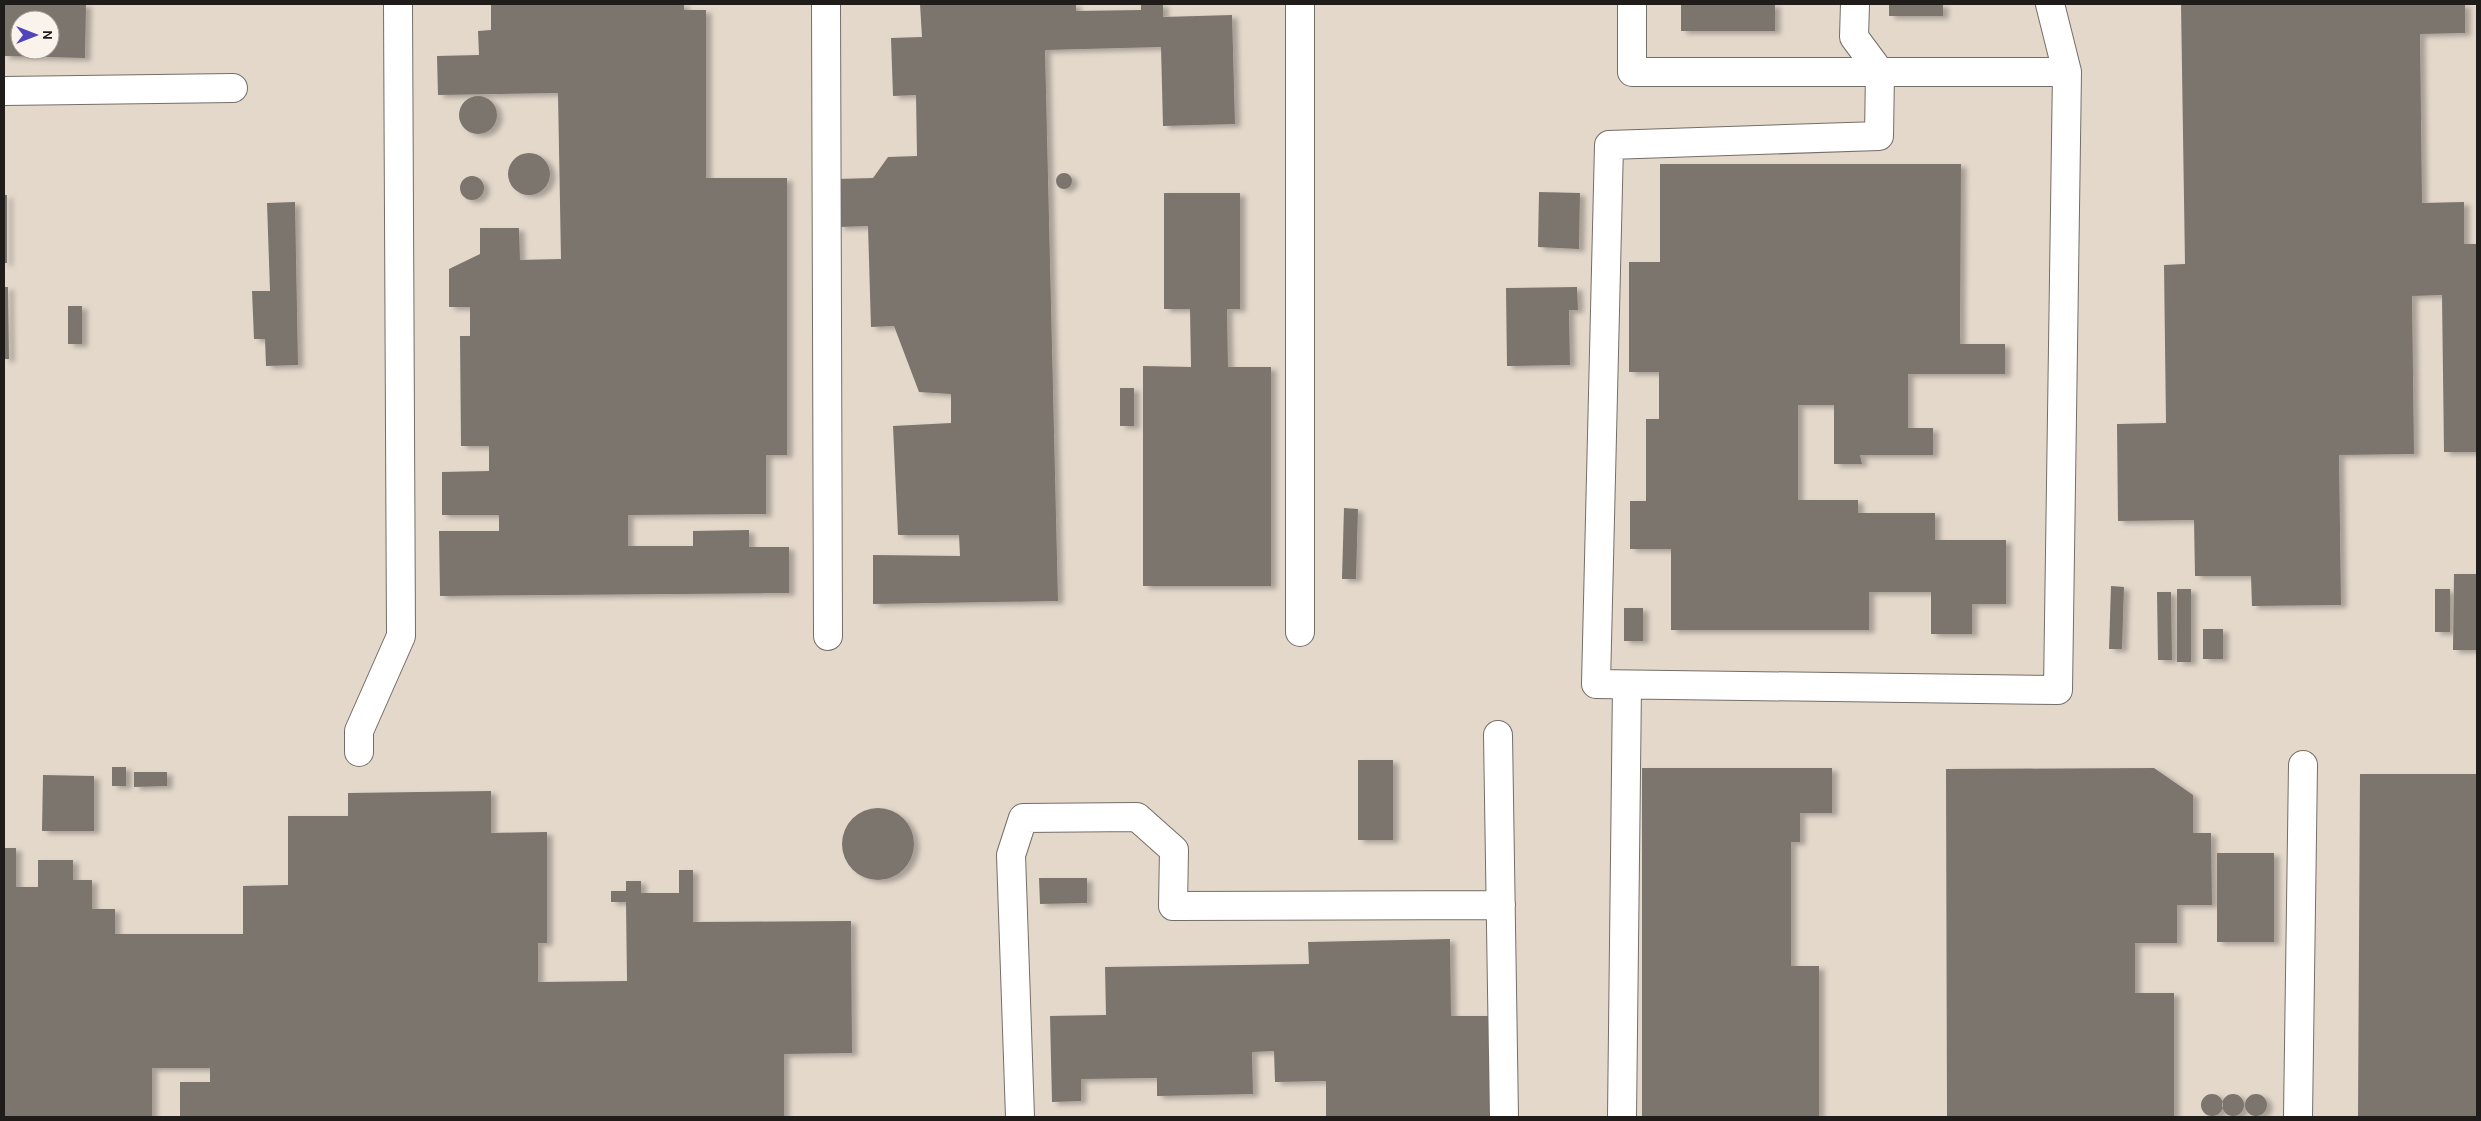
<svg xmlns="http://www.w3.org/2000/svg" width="2481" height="1121" font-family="Karla,sans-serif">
<defs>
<filter id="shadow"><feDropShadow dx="5.5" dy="3" stdDeviation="2.5" flood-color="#0004"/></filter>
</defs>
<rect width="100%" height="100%" fill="#ece6de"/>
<path fill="#e4d8cb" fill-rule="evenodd" d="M4,4H2477V1117H4ZM20,20H50V50H20Z"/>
<path fill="#7b756e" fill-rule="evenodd" filter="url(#shadow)" d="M4,4H86L85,58L4,56ZM20,20H50V50H20Z
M491,4H684V10H706V178H787V455H766V514L628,515V546H693V531L749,530V547H789V593L440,596L439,531H499V515H442V472L489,471V446H461L460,336H470V307H449V269L480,254V228H519L520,260L561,259L558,93L438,95L437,56L479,55L478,31L491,30Z
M920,4H1076V11L1141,10V4H1163V17L1232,15L1235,124L1163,126L1161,47L1045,50L1058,601L873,604V555L960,556L959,535H898L893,426L951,423V394L919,392L894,326L871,327L868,226L839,227L837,179L873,178L888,157L917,156L916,95L893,96L891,38L922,37Z
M1681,4H1775V31H1681Z
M1889,4H1943V16H1889Z
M2181,4H2465V33L2420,34L2422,203L2464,202V244H2477V452H2444L2442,295L2412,296L2414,454L2339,455L2341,605L2252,606L2251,576H2195L2194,520L2118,521L2117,424L2166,423L2164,265L2185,264Z
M459 115a19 19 0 1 1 38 0a19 19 0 1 1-38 0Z
M508 174a21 21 0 1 1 42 0a21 21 0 1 1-42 0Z
M1660,164H1961L1960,344H2005V374H1908V428H1933V455H1860L1862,464H1834V405H1798V500H1858V513H1935V540H2006V604H1972V634H1931V592H1869V630H1671V549H1630V501H1646V419H1659V372H1629V262H1660Z
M1056 181a8 8 0 1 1 16 0a8 8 0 1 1-16 0Z
M460 188a12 12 0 1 1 24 0a12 12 0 1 1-24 0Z
M1539,192L1580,193L1579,249L1538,247Z
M1164,193H1240V309H1227L1228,367H1271V586H1143V366L1191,367L1190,309H1164Z
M4,195H7V263H4Z
M295,202L298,365L266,366L265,339H254L252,291H270L267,203Z
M4,287H8L9,359H4Z
M1577,287L1578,310H1569L1570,365L1507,366L1506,288Z
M68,306H82V344H68Z
M1120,388H1134V426H1120Z
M1344,508L1358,509L1356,579H1342Z
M2454,574H2477V650H2453Z
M2111,586L2124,587L2122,649H2109Z
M2177,589H2191V662H2177Z
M2435,589H2450V632H2435Z
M2157,592H2171L2172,660H2158Z
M1624,608H1643V641H1624Z
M2203,629H2223V659H2203Z
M1358,760H1393V840H1358Z
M112,767H126V786H112Z
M1642,768H1832V813H1800V842H1791V966H1819V1117H1642Z
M2154,768L2193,795V833H2211L2212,905H2177V943H2135V993H2174V1117H1947L1946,769Z
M134,772H167V786L134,787Z
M2360,774H2477V1117H2358Z
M43,775L94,776V831H42Z
M491,791V833L547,832V943H538V982L627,981L626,902H611V891H626V881H641V893H679V870H693V922L851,921L852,1053L784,1054V1117H180V1082H210V1068H152V1117H4V848H16V887H38V860H73V880H92V909H115V934H243V886L288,885V816H348V793Z
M842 844a36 36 0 1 1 72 0a36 36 0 1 1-72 0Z
M2217,853H2274V942H2217Z
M1039,878H1087V903L1040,904Z
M1450,939L1451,1016H1490L1492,1117H1326V1081L1275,1082L1274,1051L1252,1052L1253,1094L1157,1096V1078L1081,1079V1101L1052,1102L1050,1016L1106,1015L1105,967L1309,964L1308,942Z
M2222 1105a11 11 0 1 1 22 0a11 11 0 1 1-22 0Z
M2245 1105a11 11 0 1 1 22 0a11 11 0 1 1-22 0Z
M2201 1105a11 11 0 1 1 22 0a11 11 0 1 1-22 0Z"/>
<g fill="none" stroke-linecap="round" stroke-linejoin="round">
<defs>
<path id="minor" d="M826,4L828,636
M1300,4V632
M1632,4V72H2067
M1855,4L1854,37L1880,72L1879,136L1609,145L1596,684L2058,690L2067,72L2050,4
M4,91L233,88
M1498,735L1504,1117
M359,752V731L401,636L398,4
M1020,1117L1011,855L1023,818L1137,817L1174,850L1173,906L1501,905
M1622,1117L1627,685
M2298,1117L2303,765"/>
</defs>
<use href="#minor" stroke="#746e68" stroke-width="30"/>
<use href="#minor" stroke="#fff" stroke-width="28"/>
</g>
<rect width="2481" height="1121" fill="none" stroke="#1f1c1a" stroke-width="10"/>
<g transform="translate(35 35) rotate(90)"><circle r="24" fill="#faf3eb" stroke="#a29d97"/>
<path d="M0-4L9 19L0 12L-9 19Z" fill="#4f44bb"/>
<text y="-8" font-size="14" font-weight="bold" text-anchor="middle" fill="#1f1c1a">N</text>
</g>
</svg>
